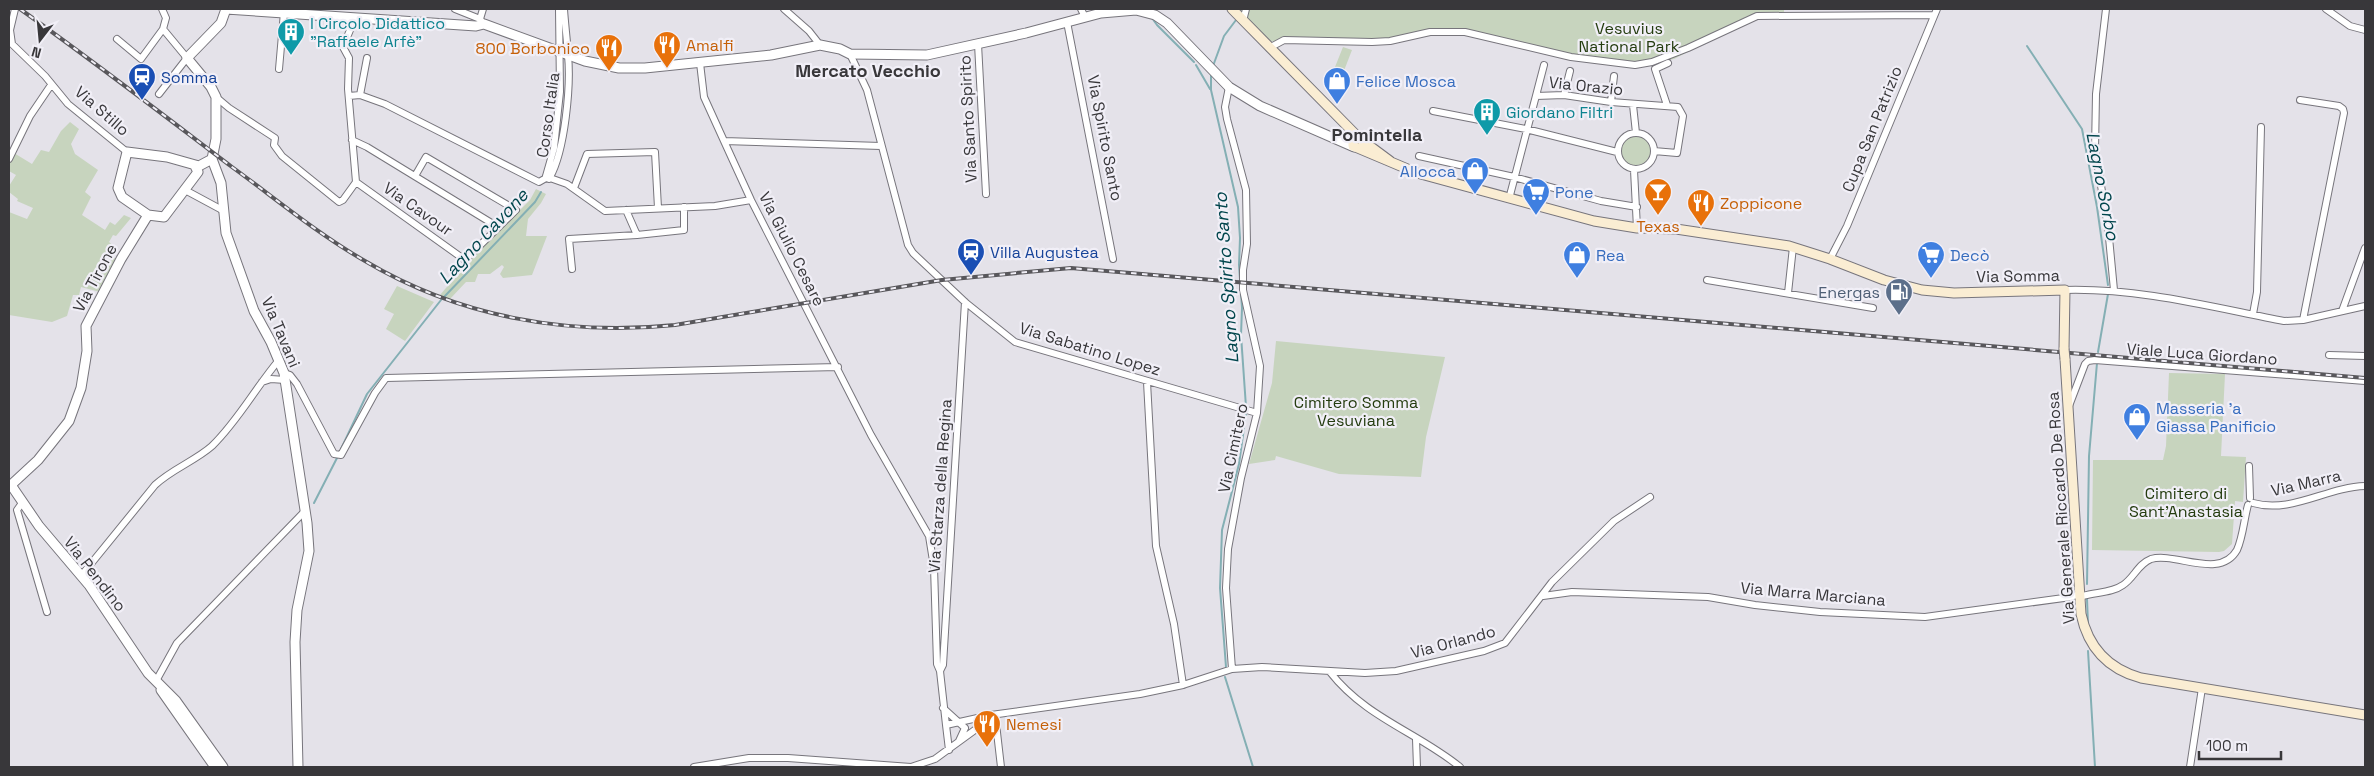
<svg xmlns="http://www.w3.org/2000/svg" width="2374" height="776" font-family="'Space Grotesk',sans-serif">
<rect width="100%" height="100%" fill="#e4e2e9"/>
<path fill="#c7d4be" d="M1228,9H1784V15L1757,17L1674,59L1655,63L1568,58L1453,32L1414,36L1384,44L1258,41Z
M1343,47L1352,50L1340,81L1331,77Z
M70,122L79,129L71,144L75,154L98,170L85,192L91,197L82,215L105,230L110,222L115,225L124,215L131,218L116,236L113,235L109,242L118,249L113,257L118,260L100,292L81,287L79,295H73L67,316L52,322L9,315V212L27,219L33,208L17,201L18,199L9,192V186L16,175L9,171V163L14,153L32,164L41,150L49,152L61,131Z
M1621 151a15 15 0 1 1 30 0a15 15 0 1 1-30 0Z
M536,189L546,194L541,203L528,219L526,236H547L532,275L503,278L500,274L504,267L502,265L490,274H478L475,282H466L450,299L440,295L469,261L530,200Z
M397,286L434,302L405,341L386,329L394,314L384,309Z
M1276,341L1445,357L1426,437L1421,477L1339,474L1276,456L1275,460L1249,464L1272,383Z
M2169,373L2225,374L2221,456L2246,457L2243,502L2235,501L2232,544L2224,551L2219,552L2092,550L2093,460H2163L2166,446Z"/>
<g fill="none" stroke-linecap="round" stroke-linejoin="round">
<path stroke="#84afb4" stroke-width="2" d="M1152,18L1157,25L1194,62
M2027,46L2082,129L2097,207L2108,285
M1196,65L1210,89
M1213,66L1224,36L1236,20
M1211,75V90L1238,207L1240,238L1239,265L1242,308L1241,335L1246,407
M444,297L535,202L541,192
M2098,352L2108,294
M341,449L367,394L441,300
M314,503L338,456
M2087,584L2089,456L2097,363
M2087,599L2088,624
M2088,651L2095,767
M1226,667L1220,588L1222,530L1239,464L1246,413
M1225,677L1253,767"/>
<defs>
<path id="minor" d="M15,9L10,30L12,44L45,76L68,104L127,152
M455,9L480,19L484,24
M784,9L809,31L820,45
M1081,9L1085,17
M2106,9L2096,94L2095,150L2108,227L2114,290
M2326,9L2350,26L2365,30
M480,19L483,9
M1243,21L1246,9
M1067,22L1113,259
M117,39L141,59L163,29
M978,44L986,194
M1269,48L1284,40L1372,42L1390,41L1430,32H1465L1571,57L1635,65L1652,62L1688,48L1757,16L1933,15
M850,54L867,90L908,245L913,253L965,302L1015,342L1257,413
M700,63L704,97L724,141L881,146
M279,69L284,12
M1229,87L1225,107L1227,119L1246,190L1247,244L1243,270V290L1260,366L1257,413L1241,478L1228,549L1226,588L1232,669
M159,94L187,58L163,29L166,18L162,9
M360,95L367,58
M1564,95L1570,71
M349,96L360,95L385,104L539,182L546,178L549,179L550,176H546V178
M1536,96L1564,95L1611,102L1678,107L1683,116L1677,153L1654,151
M216,97L229,108L275,138L274,145L282,156L339,202L343,200L356,182L348,89L349,58L343,47L355,18
M2300,100L2339,106L2343,109L2344,113L2303,320
M1611,102L1614,76
M1633,105L1636,133
M1667,105L1655,69L1668,63
M1433,111L1526,129L1617,152
M1618 151a18 18 0 1 1 36 0a18 18 0 1 1-36 0Z
M352,140L367,147L498,227
M724,141L751,200L871,435L929,536L934,567L937,664L940,671
M1419,156L1514,177L1601,201L1637,207
M9,159L30,116L51,85
M1634,170L1637,228
M546,176L554,148L560,92L559,9
M550,177C565,150 571,86 568,55C567,40 565,24 564,9
M550,178L567,184L605,211L715,206L751,200
M356,182L465,260L516,210L426,157L415,176
M574,188L587,154L655,152L658,208
M185,190L224,211
M1509,199L1544,65
M626,210L637,235L684,230V207
M1830,259L1847,226L1937,9
M572,269L569,239L637,235
M1707,280L1873,308
M2065,290C2140,288 2211,307 2284,321L2303,320L2365,306
M1788,293L1793,247
M2342,311L2365,248
M2253,314L2257,292L2261,127
M2329,355L2365,356
M284,373L290,375L297,384L334,454L341,455L375,393L386,378L838,367
M262,382L271,379L285,380
M1147,382L1156,546L1174,624L1183,685
M2069,406L2085,364L2088,361L2095,360L2365,381
M2249,466L2250,498
M22,503L17,510L47,612
M2253,503C2291,514 2327,487 2365,486
M81,576L155,485C172,469 195,461 212,446C238,421 256,387 279,360
M1543,596L1572,592L1708,597L1755,605L1820,612L1925,617L2071,597L2079,594
M2080,600L2083,596C2096,592 2112,593 2123,585C2134,578 2138,564 2151,559C2176,552 2220,580 2237,550C2243,537 2244,519 2248,505
M1330,672C1366,718 1417,732 1460,767
M156,681L177,643L304,512
M943,708L965,728L959,741
M995,715L1001,767
M946,725L940,671L943,665L965,302
M1416,739L1417,767
M949,750L946,725L991,715L1140,694L1183,685L1232,669L1262,667L1365,673L1396,671L1484,651L1505,643L1552,582L1614,521L1650,497
M694,767L749,758H788L911,767L935,759L994,716
M2190,767L2202,688"/>
<path id="tertiary" d="M226,9L476,26L484,24L585,61L619,68H645L771,55L820,45L840,49L850,54L927,55L1026,33L1101,13L1136,10L1155,15L1167,23L1229,87L1260,106L1354,147
M226,9L221,23L187,58L211,87L216,97V139L212,159L221,183L226,233L254,311L271,342L284,373L307,523L309,551L297,610L295,642L298,767
M195,166L198,172L164,217L148,215L122,197L118,188L127,152L167,157L199,166L212,159
M148,215L121,259L86,326L87,351L81,388L69,421L38,460L11,485L39,526L89,585L148,673L176,701L223,767
M161,690L215,767"/>
<path id="secondary" d="M1232,9L1359,138
M1390,161L1359,138L1353,140V146L1417,173L1594,221L1637,228L1676,229L1789,246L1830,259L1884,280L1922,290L1954,293L2065,290L2064,349
M2065,359L2081,614C2088,647 2108,669 2141,678L2365,715"/>
</defs>
<use href="#minor" stroke="#77757c" stroke-width="8"/>
<use href="#tertiary" stroke="#77757c" stroke-width="11"/>
<use href="#secondary" stroke="#77757c" stroke-width="11"/>
<use href="#minor" stroke="#fff" stroke-width="6"/>
<use href="#tertiary" stroke="#fff" stroke-width="9"/>
<use href="#secondary" stroke="#faedd3" stroke-width="9"/>
<defs>
<path id="rail" d="M20,9C92,60 162,114 232,167C276,199 318,234 365,261C459,317 567,336 675,325L942,280L1071,268L2365,378"/>
</defs>
<use href="#rail" stroke="#58575b" stroke-width="4"/>
<use href="#rail" stroke="#f1eff7" stroke-width="2" stroke-dasharray="5.5" stroke-linecap="butt"/>
<defs>
<path id="secondary-bridge" d="M2064,349L2065,359"/>
</defs>
<use href="#secondary-bridge" stroke="#77757c" stroke-width="11" stroke-linecap="butt"/>
<use href="#secondary-bridge" stroke="#faedd3" stroke-width="9"/>
</g>
<defs>
<symbol id="building-pin" viewBox="-11 -11 22 30"><path d="M0 17L-7.5 6A9.5 9.5 0 1 1 7.5 6Z" fill="#0f9aa8" stroke="#f1eff7"/><path d="M-4-6H4V6H1V3H-1V6H-4ZM-2.5-4.3h1.7v1.8h-1.7ZM.8-4.3h1.7v1.8H.8ZM-2.5-1h1.7V.8h-1.7ZM.8-1h1.7V.8H.8Z" fill="#fff"/></symbol>
<symbol id="restaurant-pin" viewBox="-11 -11 22 30"><path d="M0 17L-7.5 6A9.5 9.5 0 1 1 7.5 6Z" fill="#e8710a" stroke="#f1eff7"/><path d="M-5-6h1v4h1v-4h1v4h1v-4h1v5L-1.5 .5V6h-2V.5L-5-1ZM5-6V6H3V1.5H1.5Q1.5-4 5-6Z" fill="#fff"/></symbol>
<symbol id="station-pin" viewBox="-11 -11 22 30"><path d="M0 17L-7.5 6A9.5 9.5 0 1 1 7.5 6Z" fill="#1a4fb4" stroke="#f1eff7"/><path d="M-3-6H3Q5-6 5-4V2Q5 4 3 4L4.5 6H3L1.5 4h-3L-3 6H-4.5L-3 4Q-5 4-5 2V-4Q-5-6-3-6ZM-3.5-4v3h7v-3ZM-3.5 1v1.5H-2V1ZM2 1v1.5H3.5V1Z" fill="#fff"/></symbol>
<symbol id="shop-pin" viewBox="-11 -11 22 30"><path d="M0 17L-7.5 6A9.5 9.5 0 1 1 7.5 6Z" fill="#3f7fe0" stroke="#f1eff7"/><path d="M-5-2.5h2.3a2.7 3.5 0 0 1 5.4 0H5L5.5 6h-11ZM-1.5-2.5h3a1.5 2.3 0 0 0-3 0Z" fill="#fff"/></symbol>
<symbol id="supermarket-pin" viewBox="-11 -11 22 30"><path d="M0 17L-7.5 6A9.5 9.5 0 1 1 7.5 6Z" fill="#3f7fe0" stroke="#f1eff7"/><path d="M-6-5.5h2.5l.6 2H6L4.5 2H-2.5L-4.4-4H-6ZM-1.5 3.2a1.3 1.3 0 1 0 .1 0ZM3 3.2a1.3 1.3 0 1 0 .1 0Z" fill="#fff"/></symbol>
<symbol id="bar-pin" viewBox="-11 -11 22 30"><path d="M0 17L-7.5 6A9.5 9.5 0 1 1 7.5 6Z" fill="#e8710a" stroke="#f1eff7"/><path d="M-6-5H6L.8 .8V4.5H3.5V6h-7V4.5H-.8V.8Z" fill="#fff"/></symbol>
<symbol id="fuel-pin" viewBox="-11 -11 22 30"><path d="M0 17L-7.5 6A9.5 9.5 0 1 1 7.5 6Z" fill="#5c6f8a" stroke="#f1eff7"/><path d="M-5.5-6h7V0h2V4h1.3V-2.5L3-4.5l.8-.8L6-3V5H2.5V1h-1V6h-7ZM-4.2-4.7v3.2H.2V-4.7Z" fill="#fff"/></symbol>
</defs>
<g fill-rule="evenodd">
<use href="#building-pin" x="275" y="16" width="32" height="43"/>
<use href="#restaurant-pin" x="651" y="29" width="32" height="43"/>
<use href="#restaurant-pin" x="593" y="32" width="32" height="43"/>
<use href="#station-pin" x="126" y="61" width="32" height="43"/>
<use href="#shop-pin" x="1321" y="65" width="32" height="43"/>
<use href="#building-pin" x="1471" y="96" width="32" height="43"/>
<use href="#shop-pin" x="1459" y="155" width="32" height="43"/>
<use href="#supermarket-pin" x="1520" y="176" width="32" height="43"/>
<use href="#bar-pin" x="1642" y="176" width="32" height="43"/>
<use href="#restaurant-pin" x="1685" y="187" width="32" height="43"/>
<use href="#station-pin" x="955" y="236" width="32" height="43"/>
<use href="#shop-pin" x="1561" y="239" width="32" height="43"/>
<use href="#supermarket-pin" x="1915" y="239" width="32" height="43"/>
<use href="#fuel-pin" x="1883" y="276" width="32" height="43"/>
<use href="#shop-pin" x="2121" y="401" width="32" height="43"/>
<use href="#restaurant-pin" x="971" y="708" width="32" height="43"/>
</g>
<g text-anchor="middle" dominant-baseline="central" stroke-width="4.5" stroke-linejoin="round" paint-order="stroke">
<g font-size="16" fill="#0d838f" stroke="#f1eff7" text-anchor="start">
<text x="310" y="23">I Circolo Didattico<tspan x="310" dy="18">"Raffaele Arfè"</tspan></text>
<text x="1506" y="112">Giordano Filtri</text>
</g>
<g font-size="16" fill="#243c0f" stroke="#f1eff7">
<text x="1629" y="28">Vesuvius<tspan x="1629" dy="18">National Park</tspan></text>
<text x="1356" y="402">Cimitero Somma<tspan x="1356" dy="18">Vesuviana</tspan></text>
<text x="2186" y="493">Cimitero di<tspan x="2186" dy="18">Sant'Anastasia</tspan></text>
</g>
<g font-size="16" fill="#c56008" stroke="#f1eff7" text-anchor="start">
<text x="686" y="45">Amalfi</text>
<text x="590" y="48" text-anchor="end">800 Borbonico</text>
<text x="1720" y="203">Zoppicone</text>
<text x="1658" y="226" text-anchor="middle">Texas</text>
<text x="1006" y="724">Nemesi</text>
</g>
<g font-size="16" fill="#164399" stroke="#f1eff7" text-anchor="start">
<text x="161" y="77">Somma</text>
<text x="990" y="252">Villa Augustea</text>
</g>
<g font-size="16" fill="#366cbe" stroke="#f1eff7" text-anchor="start">
<text x="1356" y="81">Felice Mosca</text>
<text x="1456" y="171" text-anchor="end">Allocca</text>
<text x="1555" y="192">Pone</text>
<text x="1596" y="255">Rea</text>
<text x="1950" y="255">Decò</text>
<text x="2156" y="408">Masseria 'a<tspan x="2156" dy="18">Giassa Panificio</tspan></text>
</g>
<g font-size="16" fill="#38373a" stroke="#f1eff7">
<text transform="translate(1586 86) rotate(6)">Via Orazio</text>
<text transform="translate(102 111) rotate(41)">Via Stillo</text>
<text transform="translate(548 115) rotate(-82)">Corso Italia</text>
<text transform="translate(968 119) rotate(-93)">Via Santo Spirito</text>
<text transform="translate(1872 129) rotate(-68)">Cupa San Patrizio</text>
<text transform="translate(1105 138) rotate(79)">Via Spirito Santo</text>
<text transform="translate(418 209) rotate(35)">Via Cavour</text>
<text transform="translate(792 249) rotate(63)">Via Giulio Cesare</text>
<text transform="translate(2018 276) rotate(-1)">Via Somma</text>
<text transform="translate(95 278) rotate(-62)">Via Tirone</text>
<text transform="translate(281 332) rotate(67)">Via Tavani</text>
<text transform="translate(1090 349) rotate(17)">Via Sabatino Lopez</text>
<text transform="translate(2202 354) rotate(4)">Viale Luca Giordano</text>
<text transform="translate(1233 448) rotate(-78)">Via Cimitero</text>
<text transform="translate(2306 483) rotate(-13)">Via Marra</text>
<text transform="translate(940 486) rotate(-86)">Via Starza della Regina</text>
<text transform="translate(2061 508) rotate(-94)">Via Generale Riccardo De Rosa</text>
<text transform="translate(95 574) rotate(52)">Via Pendino</text>
<text transform="translate(1813 594) rotate(5)">Via Marra Marciana</text>
<text transform="translate(1453 642) rotate(-15)">Via Orlando</text>
</g>
<g font-size="16" fill="#4e5e75" stroke="#f1eff7" text-anchor="end">
<text x="1880" y="292">Energas</text>
</g>
<g font-size="18" font-weight="bold" fill="#38373a" stroke="#f1eff7">
<text x="868" y="70">Mercato Vecchio</text>
<text x="1377" y="134">Pomintella</text>
</g>
<g font-size="18" font-style="italic" fill="#00454c" stroke="#f1eff7">
<text transform="translate(2103 186) rotate(79)">Lagno Sorbo</text>
<text transform="translate(483 236) rotate(-47)">Lagno Cavone</text>
<text transform="translate(1226 278) rotate(-94)">Lagno Spirito Santo</text>
</g>
</g>
<rect width="2374" height="776" fill="none" stroke="#38373a" stroke-width="20"/>
<g transform="translate(40 40) rotate(196)" stroke="#f1eff7" stroke-width="4" paint-order="stroke">
<path d="M0-4L9 19L0 12L-9 19Z" fill="#38373a"/>
<text y="-8" font-size="14" font-weight="bold" text-anchor="middle" fill="#38373a">N</text>
</g>
<path d="M2199 751v8h82v-8" fill="none" stroke="#38373a" stroke-width="2.5"/>
<text x="2206" y="751" font-size="15" fill="#38373a" stroke="#f1eff7" stroke-width="4" paint-order="stroke">100 m</text>
</svg>
